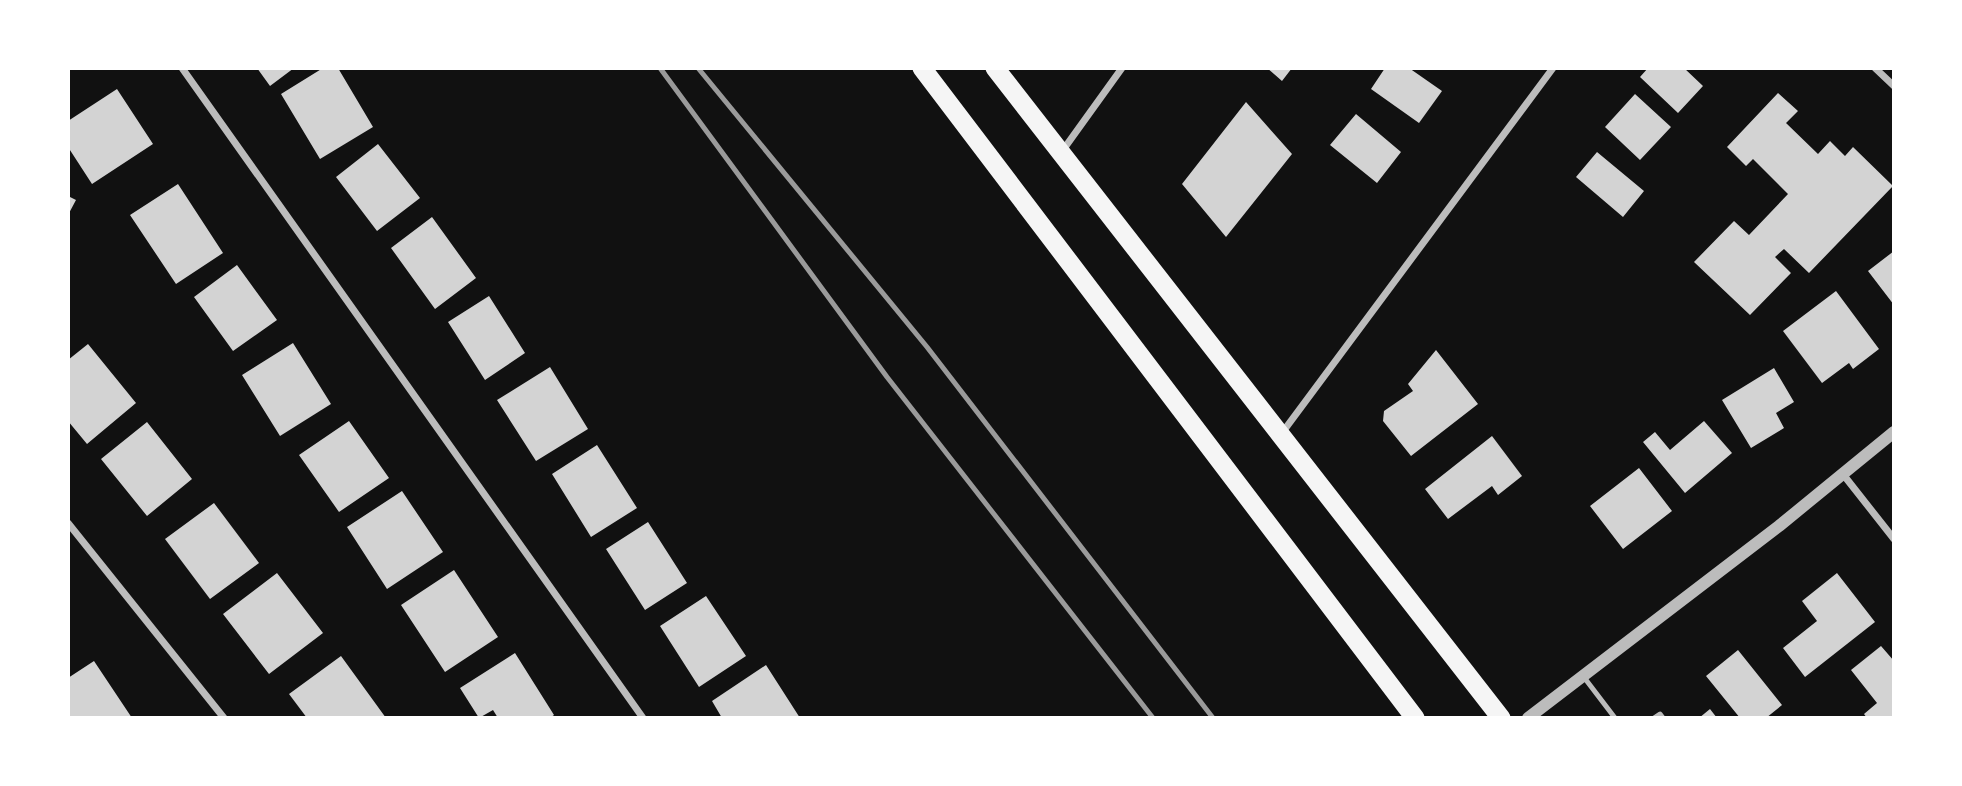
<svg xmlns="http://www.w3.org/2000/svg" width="1962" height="786" font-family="'Nunito Sans',sans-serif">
<rect width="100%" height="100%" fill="#111"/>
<path fill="#d3d3d3" d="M257,68H294L270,86Z
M323,68H338L373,127L320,159L281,94Z
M1267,68H1292L1282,81Z
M1385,68H1409L1442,91L1419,123L1371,89Z
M1648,68H1684L1703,86L1678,113L1640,77Z
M117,89L153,144L92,184L68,147V121Z
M1778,93L1798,111L1786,123L1818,154L1830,141L1845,156L1853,147L1893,186L1809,273L1784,249L1775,257L1791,273L1750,315L1694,262L1734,221L1749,235L1788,194L1753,159L1746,166L1727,147Z
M1635,94L1671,127L1640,160L1605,127Z
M1246,102L1292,154L1226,237L1182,184Z
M1356,114L1401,152L1377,183L1330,145Z
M378,144L420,198L377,231L336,177Z
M1597,152L1644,191L1623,217L1576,177Z
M178,184L223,253L176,284L130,215Z
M68,196L76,200L68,215Z
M432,217L476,278L435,309L391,248Z
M1894,251V305L1868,271Z
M237,265L277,320L233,351L194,297Z
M1836,291L1879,349L1853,369L1849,363L1822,383L1783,331Z
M489,296L525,353L485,380L448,322Z
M293,343L331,404L280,436L242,375Z
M88,344L136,403L87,444L68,421V360Z
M1436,350L1478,404L1411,456L1383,421L1384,411L1413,391L1408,384Z
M550,367L588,429L536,461L497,400Z
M1774,368L1794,402L1776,413L1784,428L1751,448L1722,400Z
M349,421L389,478L339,512L299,455Z
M1704,421L1732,453L1685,493L1643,442L1655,432L1670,450Z
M147,422L192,479L147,516L101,459Z
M1492,436L1522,476L1498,495L1492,486L1448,519L1425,489Z
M597,445L637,508L591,537L552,474Z
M1639,468L1672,511L1623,549L1590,506Z
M402,491L443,552L387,589L347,527Z
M214,503L259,563L210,599L165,539Z
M648,522L687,583L645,610L606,549Z
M454,570L498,637L445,672L401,605Z
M277,573L323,633L269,674L223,614Z
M1837,573L1875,622L1805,677L1783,648L1817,621L1802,601Z
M706,596L746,656L699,687L660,626Z
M1881,646L1894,661V718H1867L1864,714L1877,703L1851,670Z
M1738,650L1782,705L1766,718H1740L1706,676Z
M515,653L554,715L550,718H498L493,710L479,718L460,688Z
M341,656L386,718H307L289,694Z
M94,661L132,718H68V678Z
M766,665L800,718H722L712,701Z
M1710,709L1717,718H1699Z"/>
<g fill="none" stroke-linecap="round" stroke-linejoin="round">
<path stroke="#bcbcbc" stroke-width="5" d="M1583,676L1615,718
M1654,718L1660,714L1663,718"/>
<path stroke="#bcbcbc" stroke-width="7" d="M182,68L643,718
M1875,68L1894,86
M1063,150L1122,68
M1282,433L1553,68
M1842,473L1894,539
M68,523L224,718"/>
<path stroke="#bcbcbc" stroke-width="12" d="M1528,718L1779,526L1894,432"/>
<path stroke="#f5f5f5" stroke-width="19" d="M922,68L1415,718
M995,68L1501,718"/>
<path stroke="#9a9a9a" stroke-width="5" d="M660,68L887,377L1153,718
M698,68L927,347L1213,718"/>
</g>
<rect width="1962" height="786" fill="none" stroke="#ffffff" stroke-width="140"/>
</svg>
